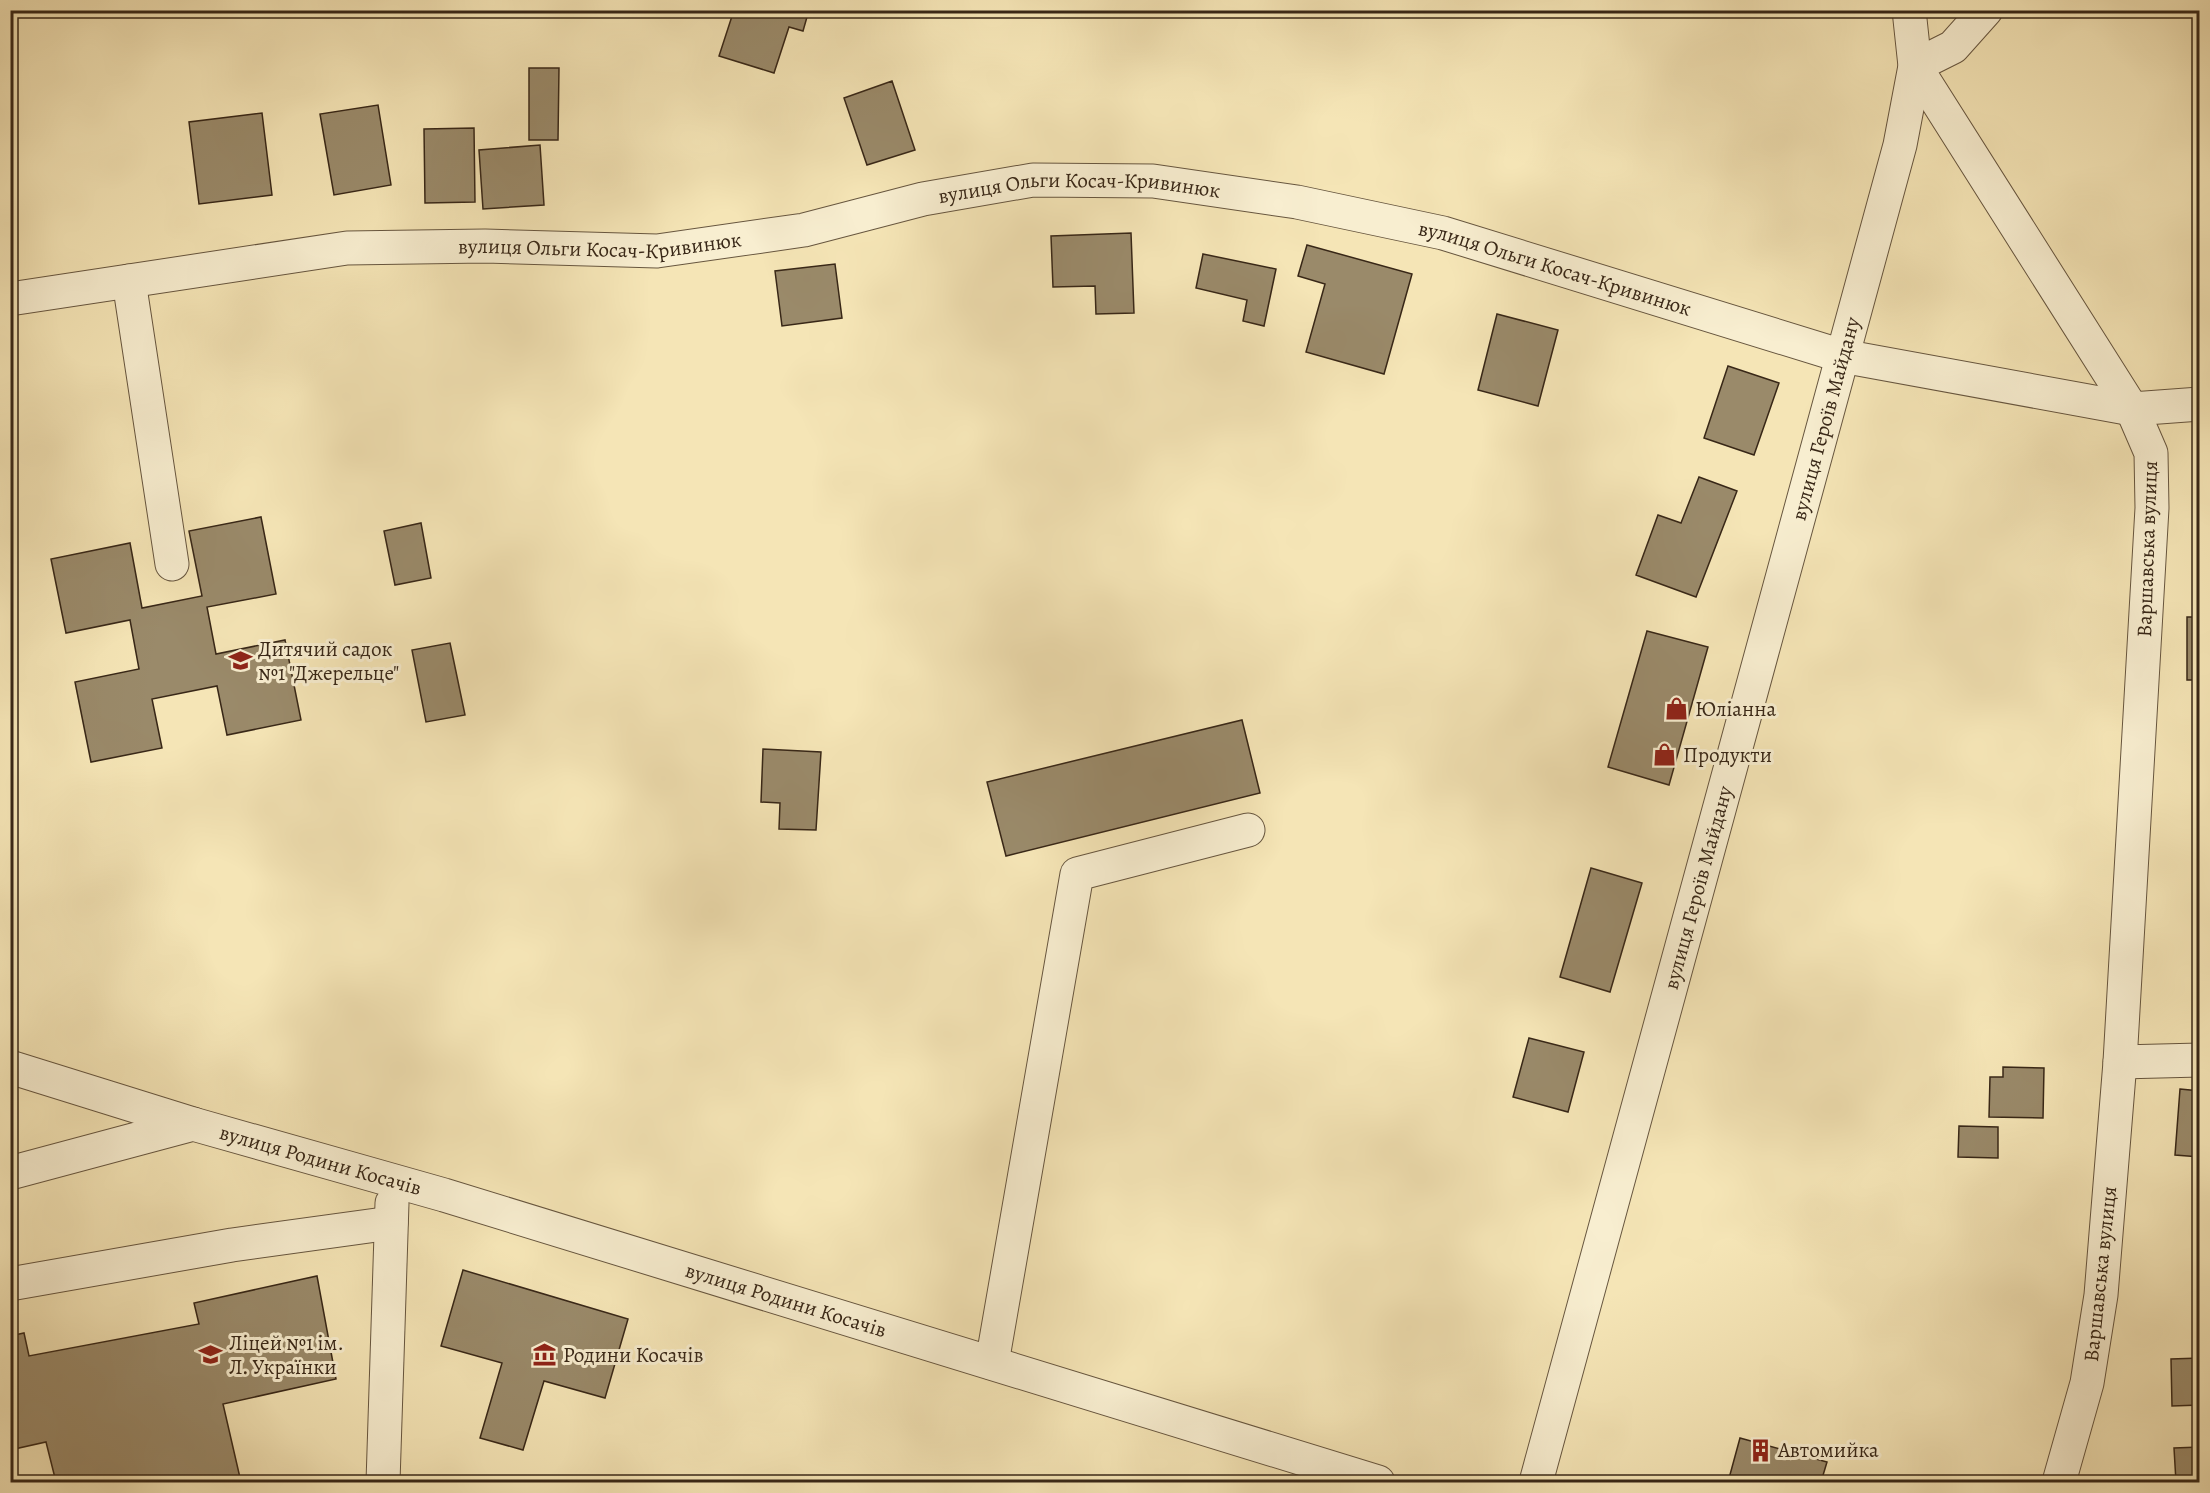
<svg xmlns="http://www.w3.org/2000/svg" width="2210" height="1493" font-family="Alegreya,serif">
<rect width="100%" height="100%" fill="#f5e5b6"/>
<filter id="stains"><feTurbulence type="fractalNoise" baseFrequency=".00333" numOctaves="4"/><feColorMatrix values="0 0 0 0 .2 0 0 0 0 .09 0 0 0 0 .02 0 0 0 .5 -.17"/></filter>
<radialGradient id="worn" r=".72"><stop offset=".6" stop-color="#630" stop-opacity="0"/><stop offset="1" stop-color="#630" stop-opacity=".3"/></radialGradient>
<path fill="#9a8a6a" stroke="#382717" stroke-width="1.5" d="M734,10H809L803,31L789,27L774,73L719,56Z
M529,68H559L558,140H529Z
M892,81L915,150L867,165L844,98Z
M378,105L391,185L334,195L320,114Z
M262,113L272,195L199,204L189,122Z
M474,128L475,202L425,203L424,129Z
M540,145L544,205L483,209L479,150Z
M1131,233L1134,313L1096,314L1095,286L1053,287L1051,236Z
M1307,245L1412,274L1384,374L1306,352L1325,284L1298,276Z
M1203,254L1276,269L1264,326L1243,321L1247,300L1196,288Z
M835,264L842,318L782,326L775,271Z
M1497,314L1558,330L1538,406L1478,390Z
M1728,366L1779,383L1754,455L1704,438Z
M1699,477L1737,491L1696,597L1636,575L1658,515L1681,523Z
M261,517L276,594L207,607L216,654L285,640L301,720L227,735L217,686L152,699L162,748L91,762L75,682L139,669L130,620L66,633L51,559L130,543L142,608L202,596L189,531Z
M421,523L431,578L395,585L384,531Z
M2187,617H2200V680H2187Z
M1647,631L1708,647L1669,785L1608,767Z
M450,643L465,715L426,722L412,650Z
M1242,720L1260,793L1006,856L987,782Z
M763,749L821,752L816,830L779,829L780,803L761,802Z
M1591,868L1642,883L1610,992L1560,977Z
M1529,1038L1584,1052L1568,1112L1513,1097Z
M2003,1067L2044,1068L2043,1118L1989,1117L1990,1077H2003Z
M2180,1089L2200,1091V1157L2175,1155Z
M1959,1126L1998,1127V1158L1958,1157Z
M463,1270L628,1319L605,1398L544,1381L523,1450L480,1438L502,1363L441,1346Z
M317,1276L336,1379L223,1404L241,1482H56L46,1442L10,1450V1336L24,1333L29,1356L199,1324L194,1303Z
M2200,1358V1405L2172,1406L2171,1359Z
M1740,1438L1827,1462L1821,1482H1728Z
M2200,1447V1482H2176L2174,1448Z"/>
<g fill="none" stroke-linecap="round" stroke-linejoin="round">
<defs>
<g id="minor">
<path d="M1986,10L1953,47L1915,66L2132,409L2151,453L2152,508L2120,1062L2101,1295L2087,1383L2059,1482"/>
<path d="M129,281L172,564"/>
<path id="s1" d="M10,299L347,248L485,246L657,251L804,230L923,199L1033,180L1153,181L1297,202L1443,233L1842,356L2132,409L2200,404"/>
<path d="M2120,1062L2200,1060"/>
<path d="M10,1067L193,1124"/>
<path id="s2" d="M10,1173L193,1124L444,1195L1378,1482"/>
<path d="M10,1284L232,1245L391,1223"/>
<path d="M992,1363L1077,874L1248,830"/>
<path d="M383,1482L392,1203"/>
<path id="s3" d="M1536,1482L1900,145L1915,66L1909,10"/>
</g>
</defs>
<use href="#minor" stroke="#67563f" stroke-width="35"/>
<use href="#minor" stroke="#f8eed0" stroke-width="33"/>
</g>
<defs>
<symbol id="school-bare" viewBox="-9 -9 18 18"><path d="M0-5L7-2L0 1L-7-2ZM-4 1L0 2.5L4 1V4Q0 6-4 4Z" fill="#8f2418" stroke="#f8eed0" stroke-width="2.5" paint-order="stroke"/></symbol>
<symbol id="shop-bare" viewBox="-9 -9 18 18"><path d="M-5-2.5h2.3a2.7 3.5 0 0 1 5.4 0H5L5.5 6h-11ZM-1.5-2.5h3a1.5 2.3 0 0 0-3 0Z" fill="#8f2418" stroke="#f8eed0" stroke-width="2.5" paint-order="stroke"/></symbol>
<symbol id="museum-bare" viewBox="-9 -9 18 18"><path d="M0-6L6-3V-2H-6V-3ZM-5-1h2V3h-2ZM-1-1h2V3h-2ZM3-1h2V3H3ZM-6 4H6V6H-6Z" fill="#8f2418" stroke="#f8eed0" stroke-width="2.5" paint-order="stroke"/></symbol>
<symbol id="building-bare" viewBox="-9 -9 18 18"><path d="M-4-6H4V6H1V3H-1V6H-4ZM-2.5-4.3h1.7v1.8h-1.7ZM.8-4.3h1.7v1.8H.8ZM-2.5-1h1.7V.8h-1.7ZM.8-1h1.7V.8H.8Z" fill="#8f2418" stroke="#f8eed0" stroke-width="2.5" paint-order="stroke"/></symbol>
</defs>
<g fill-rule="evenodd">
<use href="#school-bare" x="224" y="644" width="33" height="33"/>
<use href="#shop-bare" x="1660" y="692" width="33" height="33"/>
<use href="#shop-bare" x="1648" y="738" width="33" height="33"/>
<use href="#school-bare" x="194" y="1338" width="33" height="33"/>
<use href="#museum-bare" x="528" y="1338" width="33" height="33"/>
<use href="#building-bare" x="1744" y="1434" width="33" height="33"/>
</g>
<g text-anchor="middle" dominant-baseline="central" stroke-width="6" stroke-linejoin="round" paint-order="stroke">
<g font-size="21" fill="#382717" stroke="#f8eed0">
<text stroke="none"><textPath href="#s1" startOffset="1080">вулиця Ольги Косач-Кривинюк</textPath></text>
<text stroke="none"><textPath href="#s1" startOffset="594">вулиця Ольги Косач-Кривинюк</textPath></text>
<text stroke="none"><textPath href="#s1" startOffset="1566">вулиця Ольги Косач-Кривинюк</textPath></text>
<text stroke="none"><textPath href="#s3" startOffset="1102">вулиця Героїв Майдану</textPath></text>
<text transform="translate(2147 549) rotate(-88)">Варшавська вулиця</text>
<text stroke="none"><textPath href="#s3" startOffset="616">вулиця Героїв Майдану</textPath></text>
<text stroke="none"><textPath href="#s2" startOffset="322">вулиця Родини Косачів</textPath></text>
<text transform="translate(2100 1274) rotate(-84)">Варшавська вулиця</text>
<text stroke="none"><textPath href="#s2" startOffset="808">вулиця Родини Косачів</textPath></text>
</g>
<g font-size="21" fill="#382717" stroke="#f8eed0" text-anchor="start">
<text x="258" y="649">Дитячий садок<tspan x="258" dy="24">№1 "Джерельце"</tspan></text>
<text x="1695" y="709">Юліанна</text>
<text x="1683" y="755">Продукти</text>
<text x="229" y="1343">Ліцей №1 ім.<tspan x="229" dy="24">Л. Українки</tspan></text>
<text x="563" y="1355">Родини Косачів</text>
<text x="1778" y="1450">Автомийка</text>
</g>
</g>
<rect width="2210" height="1493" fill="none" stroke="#f5e5b6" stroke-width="36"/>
<rect x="12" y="12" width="2186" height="1469" fill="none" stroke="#382717" stroke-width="3"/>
<rect x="18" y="18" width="2174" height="1457" fill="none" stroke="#382717" stroke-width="1.5"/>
<rect width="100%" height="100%" filter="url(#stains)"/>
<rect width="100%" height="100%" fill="url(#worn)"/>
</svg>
